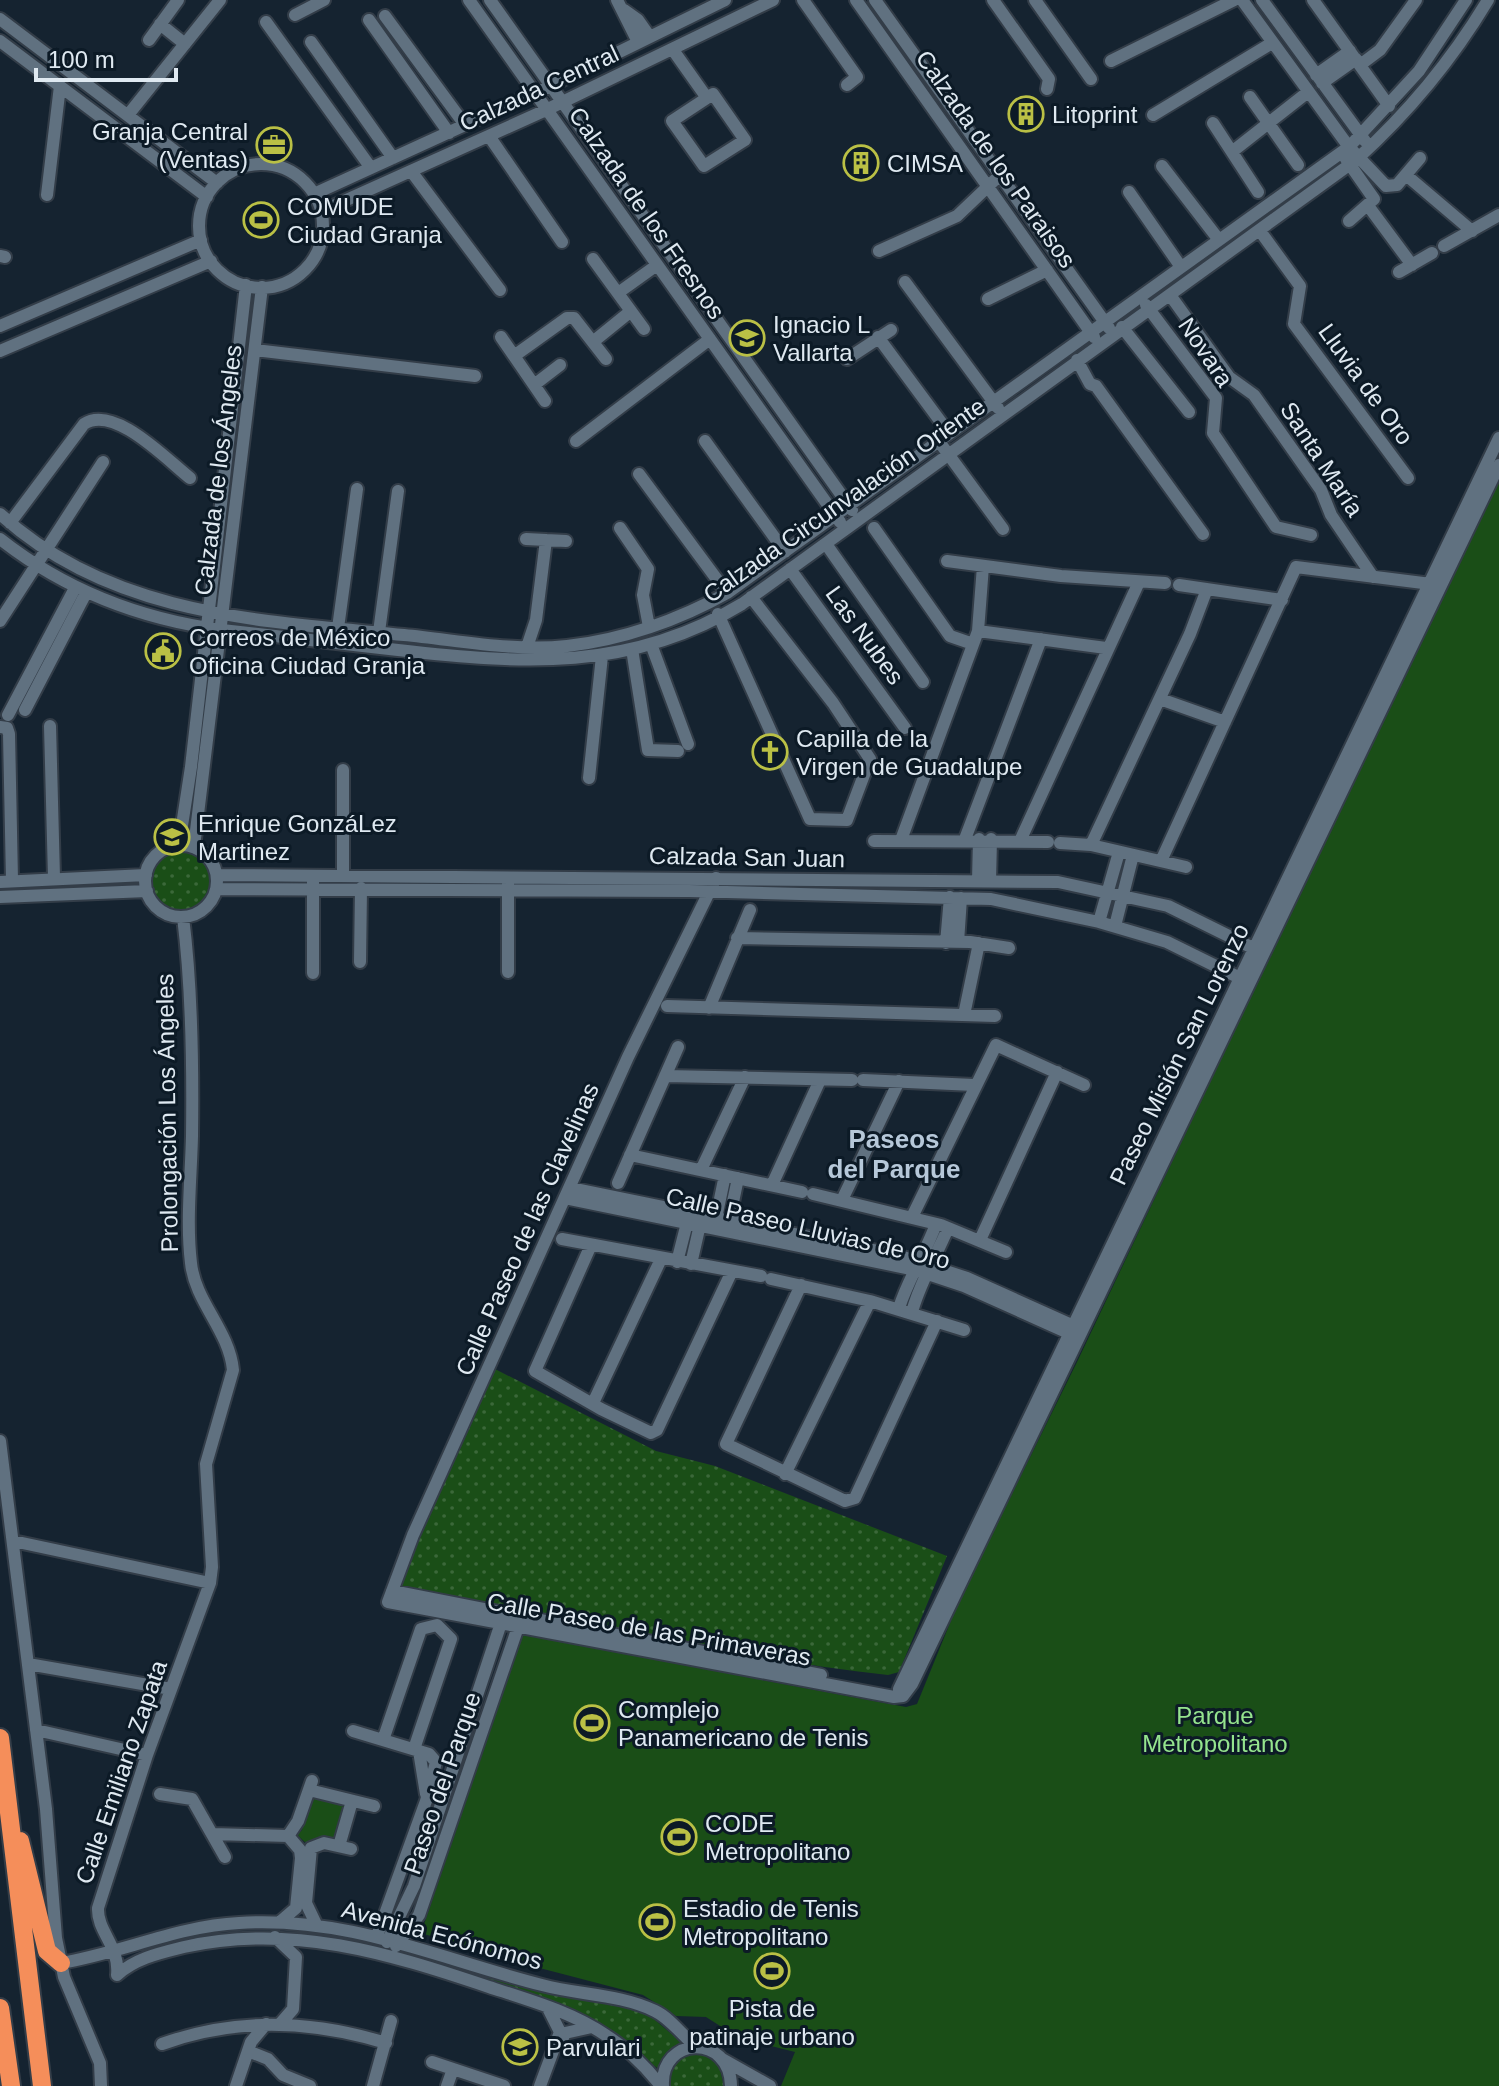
<svg xmlns="http://www.w3.org/2000/svg" width="1499" height="2086" font-family="Helvetica,sans-serif">
<defs>
<pattern id="grass-dots" width="8" height="8" patternUnits="userSpaceOnUse" patternTransform="scale(2)"><rect width="8" height="8" fill="#1a4e17"/><path d="M2 2h.1M6 6h.1" fill="none" stroke="#3b6839" stroke-width="1.8" stroke-linecap="round"/></pattern>
</defs>
<rect width="100%" height="100%" fill="#152330"/>
<path fill="url(#grass-dots)" d="M152 881a29 29 0 1 1 58 0a29 29 0 1 1-58 0Z
M495,1369L656,1451L715,1466L947,1556L899,1672L888,1675C721,1657 559,1613 394,1586Z
M465,1966L642,2009L687,2047L660,2070L630,2048L462,1975Z
M695,2054L704,2055L719,2065L724,2086H669C669,2068 677,2058 695,2054Z"/>
<path fill="#1a4e17" d="M1499,473V2086H781L795,2052L739,2038L706,2017L676,2016L643,1995L505,1959L421,1933L523,1635L906,1707L917,1704L959,1601L1077,1362Z
M310,1795L347,1803L336,1842L317,1840L307,1844L297,1835L302,1830Z"/>
<g fill="none" stroke-linecap="round" stroke-linejoin="round">
<defs>
<path id="minor" d="M469,0L840,522
M490,0L852,510
M617,0L638,42
M803,0L857,77L847,85
M856,0L1094,337
M875,0L1109,328
M993,0L1049,79L1047,89
M1035,0L1091,79
M1242,0L1349,147L1386,186L1397,185L1420,158
M1262,0L1365,141
M1313,0L1389,106
M624,10L638,20L650,37
M295,15L324,0
M385,16L465,125
M0,19L217,183
M369,20L449,133
M266,22L371,168
M160,24L185,44
M149,40L178,0
M0,41L207,197
M311,42L393,158
M673,50L707,98
M1111,61L1234,0
M1360,65L1380,50L1416,0
M1316,75L1350,51
M1322,83L1356,59
M713,94L745,140L704,166L672,121Z
M1250,97L1298,165
M128,115L220,0
M1153,115L1272,43
M1213,123L1258,192
M489,136L562,242
M1233,151L1308,92
M1346,159L1374,199L1349,221
M199 226a62 62 0 1 1 124 0a62 62 0 1 1-124 0Z
M1162,166L1219,240
M411,171L500,290
M1406,175L1472,231
M1129,192L1181,267
M314,194L550,86L725,0
M47,195L60,86
M1369,207L1412,265
M322,211L546,110L773,0
M1260,231L1300,286L1294,324L1408,478
M1444,246L1499,215
M879,251L957,216L1000,175
M0,256L5,257
M593,259L644,329
M1399,272L1432,253
M905,282L998,408
M618,293L657,265
M1170,295L1229,377L1254,395L1321,490L1331,515L1373,577
M988,299L1047,270
M1146,305L1216,398L1213,433L1276,527L1311,535
M0,326L201,240
M1122,327L1189,412
M501,337L545,401
M878,337L949,433
M594,341L631,311
M255,350L475,376
M0,351L211,261
M514,356L567,318H574L606,359
M847,359L891,330
M1077,360L1090,384L1096,386L1203,534
M534,385L560,365
M576,441L710,339
M705,441L785,552
M943,447L1003,529
M639,474L727,593
M0,514C111,616 262,621 404,635C457,640 514,652 567,646C622,640 679,620 727,593L1349,147L1419,71L1466,0
M10,523L84,424C114,404 166,459 190,478
M620,528L648,569L643,595L649,627
M874,528L950,636L973,644
M0,539C66,591 139,619 222,630C280,637 339,643 398,650C522,664 630,672 742,604L1356,160C1408,113 1452,60 1488,0
M526,539L566,541
M826,544L923,682
M947,561L1061,576L1165,583
M790,569L905,728
M1179,585L1282,600
M718,614L810,819L847,820L870,759L833,703L751,597
M0,621L103,462
M338,628L357,489
M978,631L1106,648
M379,632L398,491
M651,644L688,744
M527,647L536,620L546,540
M632,649L648,750L678,751
M1160,699L1225,722
M25,710L86,593
M8,715L75,588
M50,726L54,877
M0,727L7,728L9,734L12,880
M589,778L602,656
M965,839L1041,639
M901,840L978,631L983,566
M874,841L1048,842
M1020,841L1139,582
M1060,843L1091,845L1186,867
M179,845L191,767L246,285
M1091,845L1190,634L1207,589
M145 881a36 36 0 1 1 72 0a36 36 0 1 1-72 0Z
M194,847L262,287
M1161,861L1296,567L1431,584
M217,875L1058,882L1168,906L1259,951
M343,875V770
M716,878L628,1057L413,1535L388,1602L894,1697L903,1696
M978,881L979,839
M990,881L991,839
M0,882L146,875
M313,882V973
M508,884V972
M216,889L689,891L991,899L1099,922L1167,942L1246,981
M0,897L147,891
M1099,922L1119,852
M1115,926L1133,855
M737,938L970,942L1009,948
M958,942L961,898
M946,943L950,897
M360,962L361,888
M667,1006L995,1016
M709,1008L750,910
M964,1015L979,943
M665,1076L852,1080
M863,1080L974,1085
M630,1155L802,1192
M701,1170L745,1077
M618,1183L678,1047
M772,1185L820,1080
M570,1188L897,1255L967,1278L1076,1327
M813,1194L941,1225L1006,1252
M565,1198L916,1270L964,1286L1073,1335
M842,1200L899,1081
M912,1217L996,1045L1084,1085
M715,1223L725,1175
M728,1226L738,1178
M562,1239L761,1276
M980,1240L1057,1072
M591,1245L535,1371L601,1409L651,1433L657,1430L732,1271
M677,1262L689,1215
M691,1264L702,1216
M771,1279L870,1301L964,1330
M801,1285L726,1444L845,1501L855,1498L937,1321
M899,1308C908,1279 925,1254 936,1224
M912,1312C920,1282 936,1257 948,1228
M593,1403L661,1259
M0,1441L46,1809L56,1938L64,1977L100,2063L101,2086
M785,1474L870,1301
M13,1541L210,1583
M392,1591L821,1675
M28,1664L171,1689
M899,1689L1499,438
M903,1696L912,1684L1499,465
M36,1730L147,1755
M353,1731L429,1754L436,1762L426,1801L377,1936
M383,1740L421,1629L437,1625L451,1639L414,1749
M419,1751L426,1794
M309,1790L374,1806
M160,1794L192,1799L225,1857
M213,1834L288,1836
M288,1836L298,1821L312,1781
M339,1846L352,1801
M281,1921L296,1908L301,1858L300,1850L288,1836
M316,1924L306,1903L311,1848L324,1843L351,1849
M275,1937L296,1957L293,2009L280,2024
M387,1942L414,1886L503,1617
M396,1946L419,1915L520,1621
M61,1963C121,1953 178,1926 239,1923C349,1916 439,1959 542,1985C579,1995 620,1994 655,2011C670,2018 683,2036 696,2047
M117,1975C120,1946 97,1932 98,1908L147,1755L210,1583L212,1567L206,1464L233,1370C229,1330 195,1302 191,1263C186,1222 191,1178 192,1136C193,1063 192,988 183,917
M117,1975C136,1958 160,1953 184,1947C291,1923 388,1953 489,1987C529,2000 572,2012 607,2036C628,2049 646,2067 661,2086
M162,2044C236,2017 311,2020 386,2043
M560,2045L565,2033L592,2027
M248,2051L268,2059L283,2075L310,2086
M722,2059L770,2086
M432,2062L504,2086
M236,2086L251,2042L266,2024
M373,2086L391,2021
M447,2086L453,2069
M540,2086L560,2032L548,2008
M663,2086C660,2036 730,2033 731,2086"/>
<path id="highway" d="M0,1738L42,2086
M20,1841L47,1951L61,1963
M0,2008L11,2086"/>
</defs>
<use href="#minor" stroke="#333d48" stroke-width="16"/>
<use href="#highway" stroke="#333d48" stroke-width="22"/>
<use href="#minor" stroke="#607180" stroke-width="12"/>
<use href="#highway" stroke="#f58e5a" stroke-width="18"/>
</g>
<defs>
<symbol id="building-ring" viewBox="-11 -11 22 22"><circle r="9.5" fill="#0c1a26" stroke="#bac045" stroke-width="1.5"/><path d="M-4-6H4V6H1V3H-1V6H-4ZM-2.5-4.3h1.7v1.8h-1.7ZM.8-4.3h1.7v1.8H.8ZM-2.5-1h1.7V.8h-1.7ZM.8-1h1.7V.8H.8Z" fill="#bac045"/></symbol>
<symbol id="office-ring" viewBox="-11 -11 22 22"><circle r="9.5" fill="#0c1a26" stroke="#bac045" stroke-width="1.5"/><path d="M-6-3h4V-5.5h4V-3h4V5H-6ZM-1-4.5V-3h2v-1.5ZM-6 0V1H6V0Z" fill="#bac045"/></symbol>
<symbol id="stadium-ring" viewBox="-11 -11 22 22"><circle r="9.5" fill="#0c1a26" stroke="#bac045" stroke-width="1.5"/><path d="M0-5a6.5 5 0 1 0 0 10a6.5 5 0 1 0 0-10ZM-3.5-1.8h7v3.6h-7Z" fill="#bac045"/></symbol>
<symbol id="school-ring" viewBox="-11 -11 22 22"><circle r="9.5" fill="#0c1a26" stroke="#bac045" stroke-width="1.5"/><path d="M0-5L7-2L0 1L-7-2ZM-4 1L0 2.5L4 1V4Q0 6-4 4Z" fill="#bac045"/></symbol>
<symbol id="civic-ring" viewBox="-11 -11 22 22"><circle r="9.5" fill="#0c1a26" stroke="#bac045" stroke-width="1.5"/><path d="M-.6-6.5H3V-4.5H.6V-3L4-1V1h2V6H-6V1h2V-1L-.6-3ZM-1.2 2.5V6h2.4V2.5Z" fill="#bac045"/></symbol>
<symbol id="church-ring" viewBox="-11 -11 22 22"><circle r="9.5" fill="#0c1a26" stroke="#bac045" stroke-width="1.5"/><path d="M-1.2-6h2.4v3.5h3.3v2.4h-3.3V6h-2.4V-.1h-3.3v-2.4h3.3Z" fill="#bac045"/></symbol>
</defs>
<g fill-rule="evenodd">
<use href="#building-ring" x="1006" y="94" width="40" height="40"/>
<use href="#office-ring" x="254" y="125" width="40" height="40"/>
<use href="#building-ring" x="841" y="143" width="40" height="40"/>
<use href="#stadium-ring" x="241" y="200" width="40" height="40"/>
<use href="#school-ring" x="727" y="318" width="40" height="40"/>
<use href="#civic-ring" x="143" y="631" width="40" height="40"/>
<use href="#church-ring" x="750" y="732" width="40" height="40"/>
<use href="#school-ring" x="152" y="817" width="40" height="40"/>
<use href="#stadium-ring" x="572" y="1703" width="40" height="40"/>
<use href="#stadium-ring" x="659" y="1817" width="40" height="40"/>
<use href="#stadium-ring" x="637" y="1902" width="40" height="40"/>
<use href="#stadium-ring" x="752" y="1951" width="40" height="40"/>
<use href="#school-ring" x="500" y="2027" width="40" height="40"/>
</g>
<g text-anchor="middle" dominant-baseline="central" stroke-width="6" stroke-linejoin="round" paint-order="stroke">
<g font-size="24" fill="#dfe9f1" stroke="#0c1a26">
<text transform="translate(539 88) rotate(-25)">Calzada Central</text>
<text transform="translate(996 159) rotate(55)">Calzada de los Paraisos</text>
<text transform="translate(647 213) rotate(55)">Calzada de los Fresnos</text>
<text transform="translate(1206 352) rotate(56)">Novara</text>
<text transform="translate(1366 384) rotate(54)">Lluvia de Oro</text>
<text transform="translate(1322 459) rotate(57)">Santa María</text>
<text transform="translate(218 470) rotate(-83)">Calzada de los Ángeles</text>
<text transform="translate(844 500) rotate(-35)">Calzada Circunvalación Oriente</text>
<text transform="translate(865 635) rotate(54)">Las Nubes</text>
<text transform="translate(747 857) rotate(1)">Calzada San Juan</text>
<text transform="translate(1179 1054) rotate(-64)">Paseo Misión San Lorenzo</text>
<text transform="translate(167 1113) rotate(-91)">Prolongación Los Ángeles</text>
<text transform="translate(808 1228) rotate(13)">Calle Paseo Lluvias de Oro</text>
<text transform="translate(527 1229) rotate(-66)">Calle Paseo de las Clavelinas</text>
<text transform="translate(649 1629) rotate(10)">Calle Paseo de las Primaveras</text>
<text transform="translate(121 1772) rotate(-71)">Calle Emiliano Zapata</text>
<text transform="translate(442 1783) rotate(-71)">Paseo del Parque</text>
<text transform="translate(442 1935) rotate(15)">Avenida Ecónomos</text>
</g>
<g font-size="24" fill="#dfe9f1" stroke="#0c1a26" text-anchor="start">
<text x="1052" y="114">Litoprint</text>
<text x="248" y="131" text-anchor="end">Granja Central<tspan x="248" dy="28">(Ventas)</tspan></text>
<text x="887" y="163">CIMSA</text>
<text x="287" y="206">COMUDE<tspan x="287" dy="28">Ciudad Granja</tspan></text>
<text x="773" y="324">Ignacio L<tspan x="773" dy="28">Vallarta</tspan></text>
<text x="189" y="637">Correos de México<tspan x="189" dy="28">Oficina Ciudad Granja</tspan></text>
<text x="796" y="738">Capilla de la<tspan x="796" dy="28">Virgen de Guadalupe</tspan></text>
<text x="198" y="823">Enrique GonzáLez<tspan x="198" dy="28">Martinez</tspan></text>
<text x="618" y="1709">Complejo<tspan x="618" dy="28">Panamericano de Tenis</tspan></text>
<text x="705" y="1823">CODE<tspan x="705" dy="28">Metropolitano</tspan></text>
<text x="683" y="1908">Estadio de Tenis<tspan x="683" dy="28">Metropolitano</tspan></text>
<text x="772" y="2008" text-anchor="middle">Pista de<tspan x="772" dy="28">patinaje urbano</tspan></text>
<text x="546" y="2047">Parvulari</text>
</g>
<g font-size="24" fill="#95e48e" stroke="#0c1a26">
<text x="1215" y="1715">Parque<tspan x="1215" dy="28">Metropolitano</tspan></text>
</g>
<g font-size="26" font-weight="bold" fill="#b6c8d9" stroke="#0c1a26">
<text x="894" y="1139">Paseos<tspan x="894" dy="30">del Parque</tspan></text>
</g>
</g>
<path d="M36 68v12h140v-12" fill="none" stroke="#dfe9f1" stroke-width="4"/>
<text x="48" y="68" font-size="24" fill="#dfe9f1" stroke="#0c1a26" stroke-width="6" paint-order="stroke">100 m</text>
</svg>
